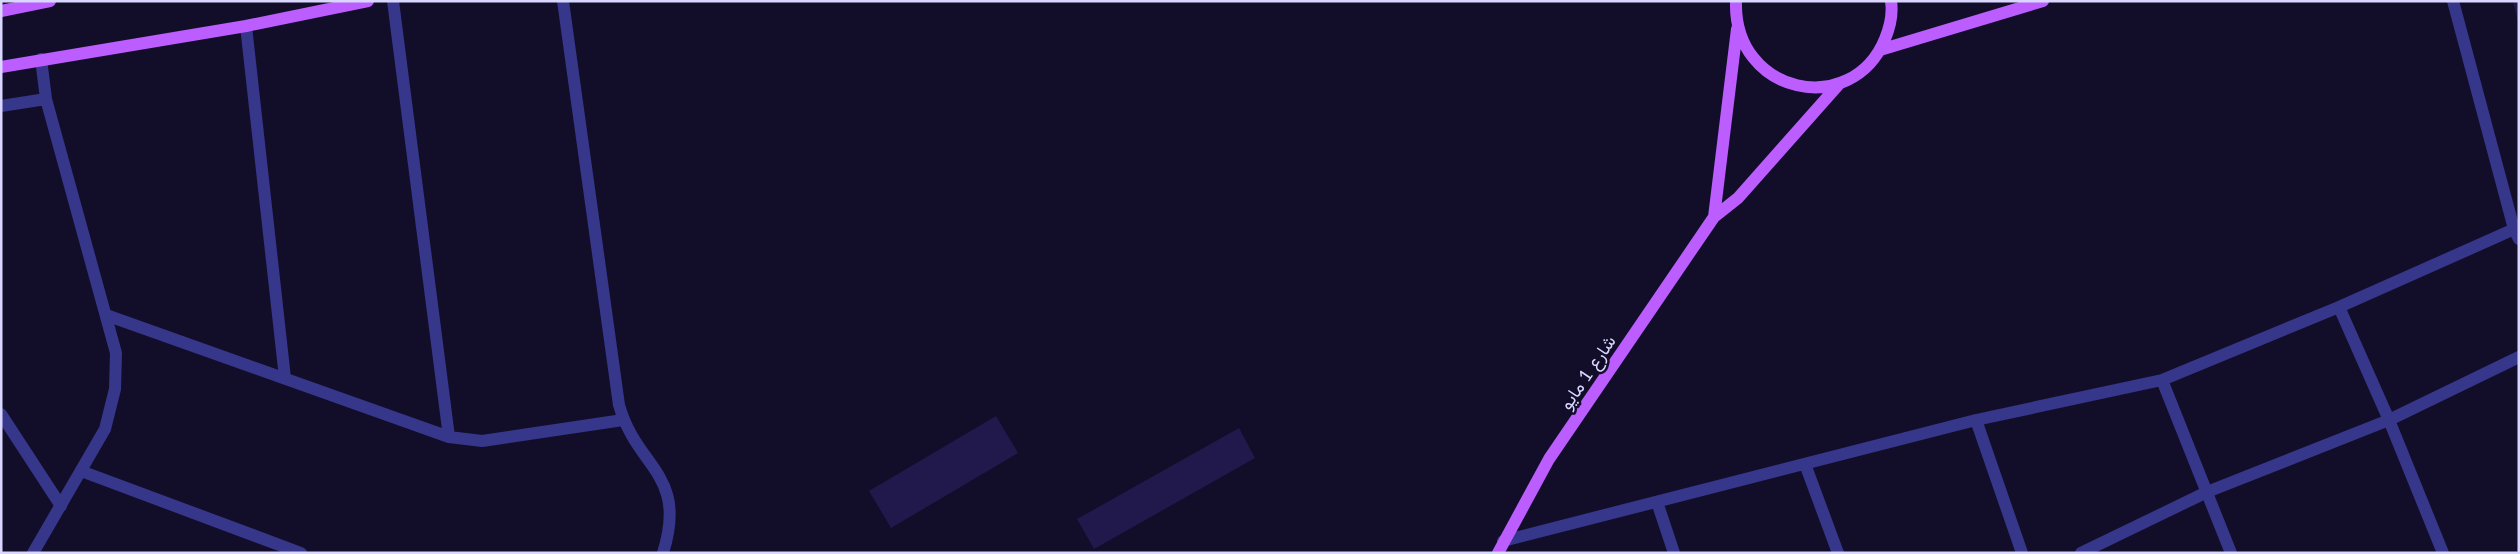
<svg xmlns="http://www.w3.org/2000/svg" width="2520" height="554" font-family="Lato,Vazirmatn,sans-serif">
<rect width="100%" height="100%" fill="#120e29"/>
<path fill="#21194b" d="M2513,1H2519V21H2518Z
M996,416L1018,453L891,528L869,491Z
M1239,428L1255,458L1094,549L1077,519Z"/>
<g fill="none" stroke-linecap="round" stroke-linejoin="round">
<path stroke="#36368b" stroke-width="12" d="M393,1L449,437
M563,1L619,405C637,469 688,473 663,553
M2453,1L2514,229L2519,239
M246,26L285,378
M1,106L46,99
M2339,307L2389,420L2443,553
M106,315L449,437L482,441L623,420
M2162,380L2231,553
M1,414L61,506
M1976,420L2022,553
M1805,464L1838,553
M81,471L301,553
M1657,502L1674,553
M1503,541L1976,420L2162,380L2339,307L2519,227
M33,553L105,429L115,389L116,353L46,99L41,59
M2081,553L2207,492L2389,420L2519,357"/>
<path stroke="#bc5dff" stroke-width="12" d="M1736,1C1733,95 1852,119 1885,39C1890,27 1893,14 1891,1
M1,11L50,1
M1880,50L2043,1
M1,67L246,26L368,1
M1714,217L1737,29
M1498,553L1549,459L1714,217L1738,198L1840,83"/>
</g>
<g text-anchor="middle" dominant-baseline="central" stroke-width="5" stroke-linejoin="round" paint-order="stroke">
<g font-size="18" fill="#d9d6ff" stroke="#120e29">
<text transform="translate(1587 372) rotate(-56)">شارع 1 مايو</text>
</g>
</g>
<rect width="2520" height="554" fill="none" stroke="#d9d6ff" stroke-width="5"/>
</svg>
